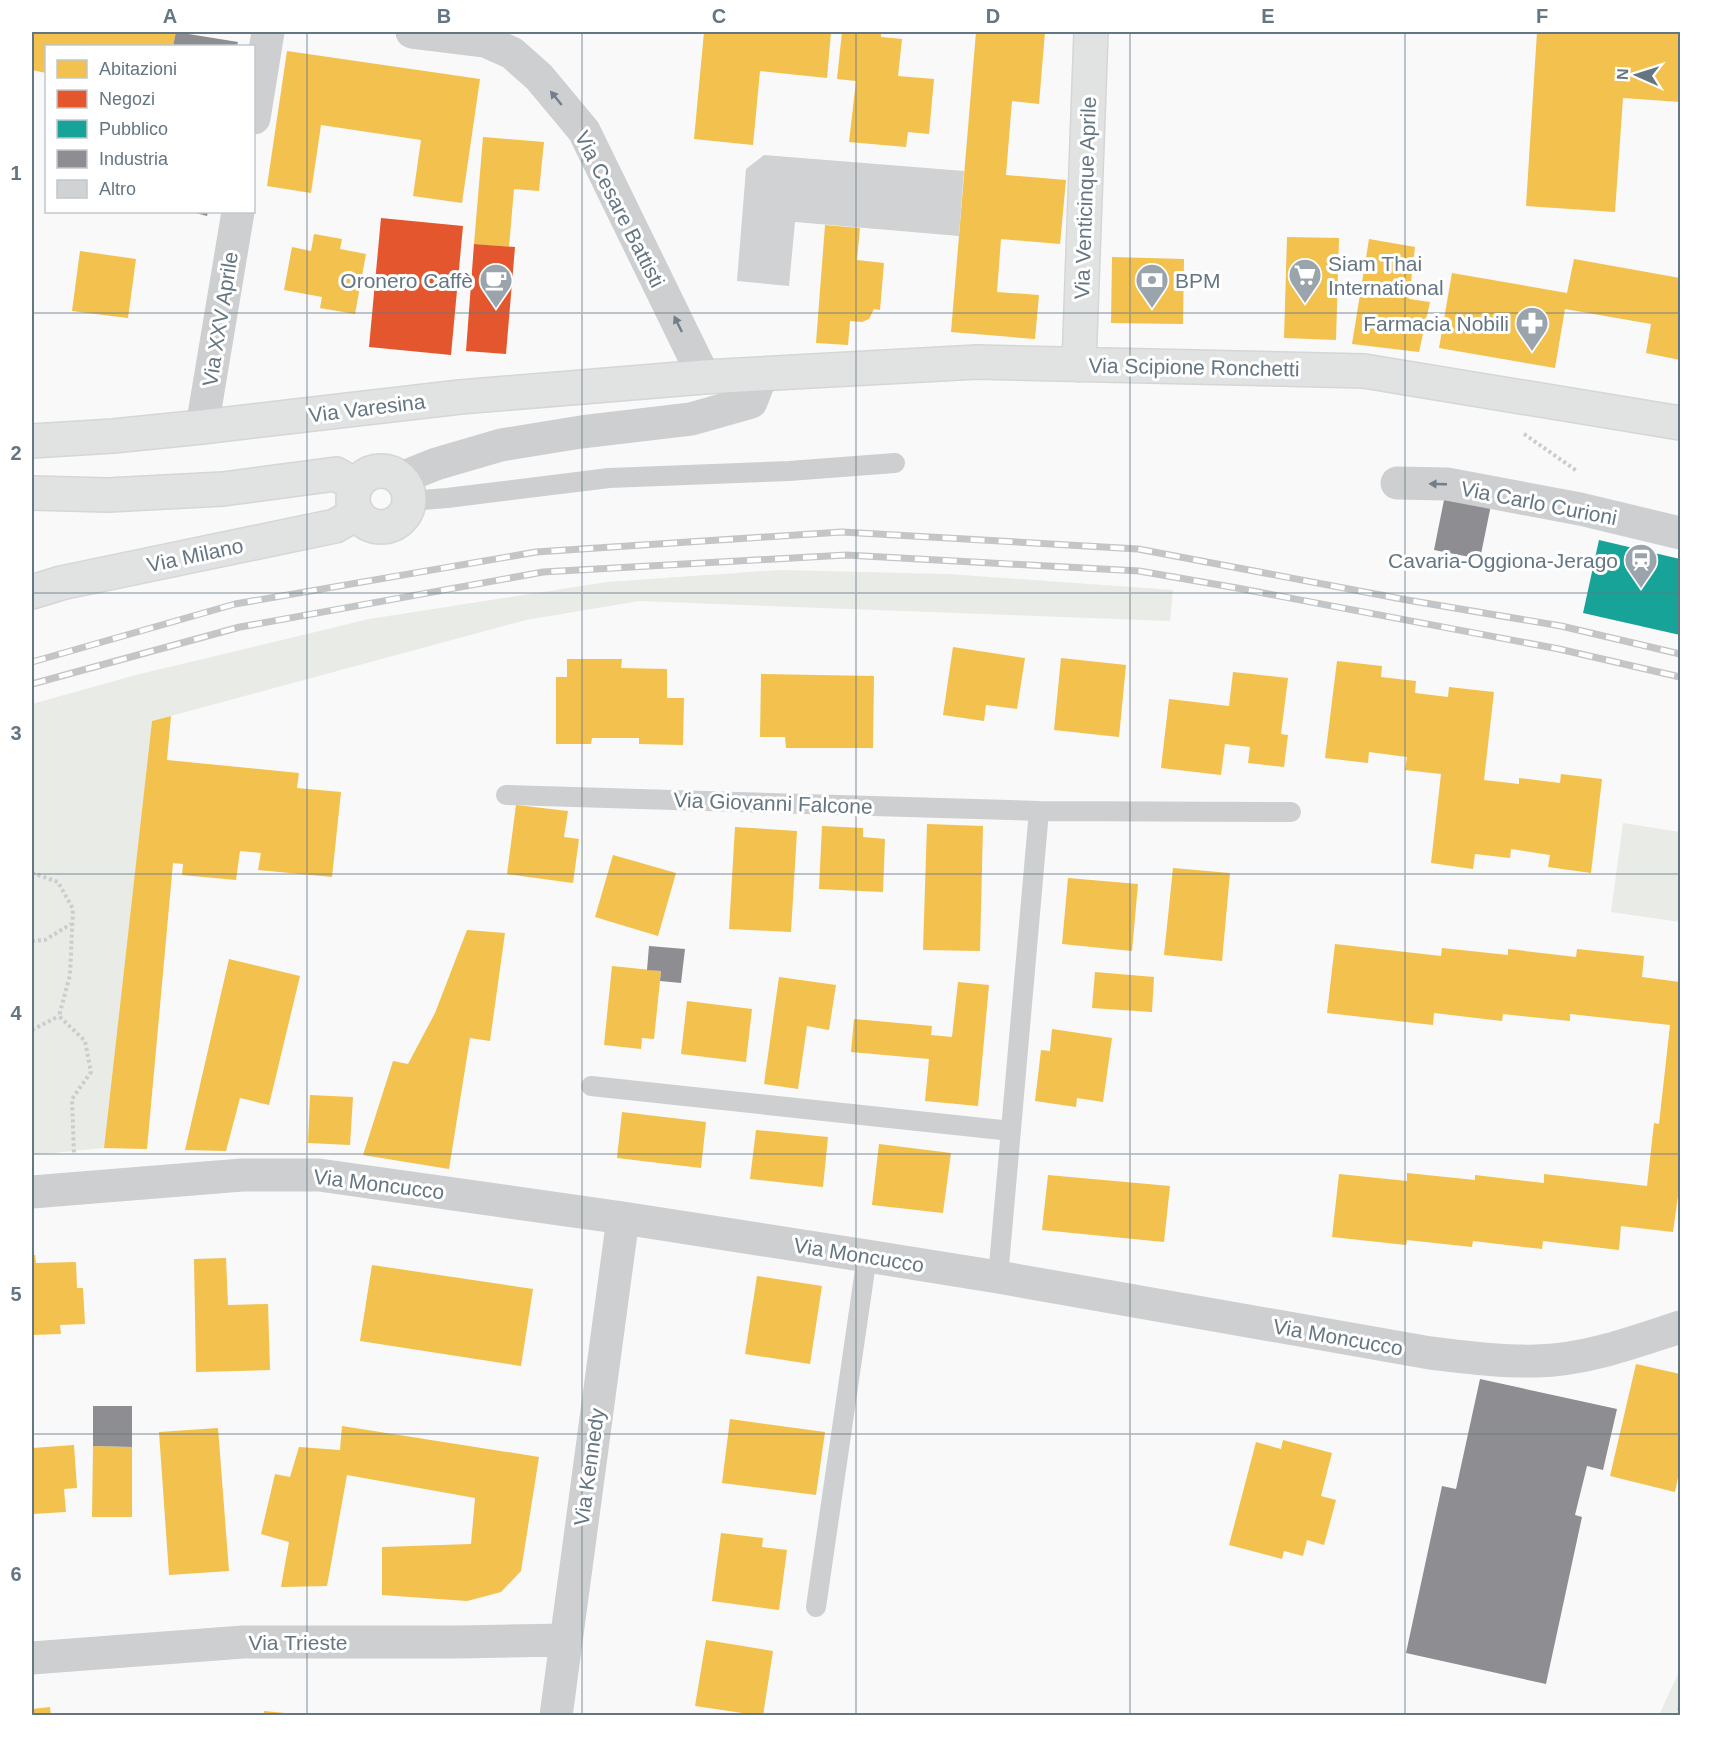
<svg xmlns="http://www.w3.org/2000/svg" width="1712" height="1747" font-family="Helvetica,sans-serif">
<rect width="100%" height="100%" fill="#f9f9f9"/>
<path fill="#e8ebe6" d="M780,570L948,574L1173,590L1170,621L639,601L526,620L152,721L104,1148L32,1155V704L136,675L369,619L607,582Z
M1623,823L1680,832V922L1611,912Z
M1680,1670V1715H1659Z"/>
<path fill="#f2c14e" d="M32,32H176L173,46H46V73L32,70Z
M704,32H831L827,78L760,71L753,145L694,139Z
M842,32H881V37L902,39L898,76L934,79L929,134L908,132L906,147L849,142L856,81L837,79Z
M976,32H1045L1039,104L1012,101L1006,175L1066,180L1060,244L1001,239L997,292L1039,295L1035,339L951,332Z
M1537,32H1680V102L1623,98L1615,212L1526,206Z
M287,51L480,79L462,203L413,196L421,140L321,125L311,193L267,186Z
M483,137L544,142L539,191L514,189L509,247L474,244Z
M825,225L860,228L857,260L884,263L880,310L874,309L869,319L862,322L850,321L848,345L816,343Z
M314,234L342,239L340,249L366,254L355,314L320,308L322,297L284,290L292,247L311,251Z
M1287,237L1339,238L1336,340L1284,338Z
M1369,239L1415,247L1409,299L1430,302L1419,352L1352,344Z
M80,251L136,259L128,318L72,311Z
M1112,257L1184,259L1183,324L1111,323Z
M1574,259L1680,278V360L1646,353L1651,324L1565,309L1555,368L1439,348L1452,273L1567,293Z
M953,647L1025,658L1017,709L986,705L984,721L943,715Z
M1061,658L1126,665L1119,737L1054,730Z
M567,659H622L621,668L667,669V698H684L683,745L639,744V738H592L591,744H556V677H567Z
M1337,661L1382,666L1381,677L1416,681L1415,693L1448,697L1449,687L1494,692L1484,780L1519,784V778L1560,783L1561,774L1602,779L1591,873L1548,867L1550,855L1511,849L1510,858L1475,854L1473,869L1431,863L1441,774L1405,770L1407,757L1369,752L1368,763L1325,758Z
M1233,672L1288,678L1281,734L1288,735L1284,767L1248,763L1250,747L1225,744L1221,775L1161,768L1169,699L1229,706Z
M761,674L874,676L873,748H786L785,737H760Z
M171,716L167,760L299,773L297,788L341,792L332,877L258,870L261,853L240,851L236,880L182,875L183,864L173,863L147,1149L104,1148L152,721Z
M516,805L568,811L564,837L579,839L573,883L507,874Z
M927,824L983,826L980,951L923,950Z
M822,826L863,828V837L885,839L883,892L819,889Z
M735,827L797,831L791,932L729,929Z
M613,855L676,873L658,936L595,917Z
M1173,868L1230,873L1222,961L1164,955Z
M1068,878L1138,884L1132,951L1062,944Z
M467,930L505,933L490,1041L470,1038L449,1169L363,1155L393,1061L408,1064L435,1013Z
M1335,944L1441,956L1442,948L1508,955V949L1576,957L1577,949L1644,956L1642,977L1680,982V1196H1678L1673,1232L1621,1226L1619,1250L1543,1241L1542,1249L1473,1241L1472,1247L1407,1240L1406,1245L1332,1237L1339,1174L1407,1181V1173L1475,1180V1175L1544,1183V1174L1647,1186L1654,1123L1659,1124L1670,1025L1570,1014V1021L1503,1014L1502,1021L1434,1013L1433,1025L1327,1013Z
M229,959L300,976L269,1105L240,1098L226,1151L185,1150Z
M612,966L661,971L654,1039L642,1038L641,1049L604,1045Z
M1095,972L1154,977L1152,1012L1092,1008Z
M779,977L836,985L829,1030L807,1026L798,1089L764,1084Z
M958,982L989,985L978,1106L925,1101L929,1059L851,1052L854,1019L932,1026L931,1035L952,1037Z
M687,1001L752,1009L746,1062L681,1054Z
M1052,1029L1112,1038L1103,1102L1077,1098L1076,1107L1035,1101L1041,1050L1050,1051Z
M310,1095L353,1097L350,1145L308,1143Z
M622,1112L706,1122L701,1168L617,1158Z
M756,1130L828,1137L823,1187L750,1179Z
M879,1144L951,1153L943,1213L872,1205Z
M1048,1175L1170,1186L1164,1242L1042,1230Z
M32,1255H35L36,1263L76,1262L77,1288H83L85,1324L60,1325L61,1334L32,1335Z
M226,1258L228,1305L268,1304L270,1370L196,1372L194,1259Z
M372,1265L533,1289L521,1366L360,1341Z
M757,1276L822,1286L810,1364L745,1354Z
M1636,1364L1680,1374V1468L1675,1492L1610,1476Z
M730,1419L825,1432L816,1495L722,1483Z
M342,1426L539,1457L521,1571L501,1592L467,1601L382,1595V1547L471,1544L475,1498L347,1475L327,1586L281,1587L289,1542L261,1534L275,1474L290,1477L299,1447L340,1450Z
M218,1428L229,1571L169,1575L159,1432Z
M1283,1440L1332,1453L1321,1496L1336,1500L1324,1545L1307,1540L1303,1556L1284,1551L1282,1559L1229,1545L1256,1442L1281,1449Z
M74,1445L77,1488L64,1489L66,1512L32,1514V1448Z
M93,1446L132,1447V1517H92Z
M721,1533L763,1538L762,1547L787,1550L779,1610L712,1601Z
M706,1640L773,1651L763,1716L695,1706Z
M50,1707L51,1716H32V1709Z
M264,1711L296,1714V1716H264Z"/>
<path fill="#e4572e" d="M381,218L463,226L451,355L369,347Z
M474,244L515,247L506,354L466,351Z"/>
<path fill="#17a398" d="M1599,540L1680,559V635L1583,613Z"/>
<path fill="#8d8d92" d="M176,32L238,42L237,46H173Z
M192,212H208L207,216Z
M1445,495L1491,505L1480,559L1434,550Z
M649,946L685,949L681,983L660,981L661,971L647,970Z
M1480,1379L1617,1409L1603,1470L1587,1466L1575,1515L1582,1517L1546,1684L1406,1653L1442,1486L1456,1489Z
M93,1406H132V1447L93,1446Z"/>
<path fill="#d0d2d3" d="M764,155L964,171L959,236L795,222L789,286L737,281L746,169Z"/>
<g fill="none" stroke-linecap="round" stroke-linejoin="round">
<defs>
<path id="secondary" d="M1079,365L1091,32
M32,441L113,436L202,427L460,397L704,377L977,362L1364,371L1680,423
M353 499a28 28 0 1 1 56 0a28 28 0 1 1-56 0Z
M32,493L108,495L223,489L336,474L355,485
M32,592L61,583L335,526L356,514"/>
</defs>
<use href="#secondary" stroke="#d5d6d7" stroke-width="36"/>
<path stroke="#cbcccd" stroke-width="4" stroke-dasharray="3 3" stroke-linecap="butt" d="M1524,434L1577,471
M32,873L58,882L73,909L70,975L59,1016L85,1041L91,1072L72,1099L74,1155
M32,941L45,940L71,924
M32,1030L59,1016
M1677,1716L1680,1707"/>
<path stroke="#cecfd0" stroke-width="20" d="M409,501L447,498L609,478L789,471L895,463
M506,795L1039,811L1291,812
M591,1086L1011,1131
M998,1277L1039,811
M816,1607L867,1256"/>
<path stroke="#cecfd0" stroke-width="33" d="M412,32L485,41L512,53L539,77L584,131L704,377
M254,118L268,32
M202,427L238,212
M401,478L436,464L501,445L581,432L691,419L751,402L762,374
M1397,483L1447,484L1580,509L1680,533
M32,1192L242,1175H319L623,1218L867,1256L998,1277L1430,1353C1465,1357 1501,1362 1536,1361C1586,1360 1634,1342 1680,1327
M32,1658L243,1642H458L565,1640
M556,1716L623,1218"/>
<use href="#secondary" stroke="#e1e2e2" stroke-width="33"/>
<defs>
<path id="rail" d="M32,662L235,604L536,552L842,532L1138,549L1407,600L1561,626L1680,654
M32,684L240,627L543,572L846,555L1139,571L1237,588L1559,649L1680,677"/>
</defs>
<use href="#rail" stroke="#c3c5c6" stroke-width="7"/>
<use href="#rail" stroke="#fff" stroke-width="4.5" stroke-dasharray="14" stroke-linecap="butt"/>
</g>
<defs><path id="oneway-solid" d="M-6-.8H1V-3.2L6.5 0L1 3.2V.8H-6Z" transform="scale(1.5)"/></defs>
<g fill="#707f8b">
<use href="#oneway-solid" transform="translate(556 98) rotate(-129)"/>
<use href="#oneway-solid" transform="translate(678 324) rotate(-116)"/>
<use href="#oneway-solid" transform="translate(1438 484) rotate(-178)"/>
</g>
<path fill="none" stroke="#657683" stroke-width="1.5" stroke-opacity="0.55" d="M307,32V1716M582,32V1716M856,32V1716M1130,32V1716M1405,32V1716M32,313H1680M32,593H1680M32,874H1680M32,1154H1680M32,1434H1680"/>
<defs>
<symbol id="supermarket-pin" viewBox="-11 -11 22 30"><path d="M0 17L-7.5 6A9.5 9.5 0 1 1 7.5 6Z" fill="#99a4ac" stroke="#fff"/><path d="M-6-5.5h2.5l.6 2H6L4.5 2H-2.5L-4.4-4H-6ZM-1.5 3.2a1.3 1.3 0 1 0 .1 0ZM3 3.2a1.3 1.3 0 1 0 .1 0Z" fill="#fff"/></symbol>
<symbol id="cafe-pin" viewBox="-11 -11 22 30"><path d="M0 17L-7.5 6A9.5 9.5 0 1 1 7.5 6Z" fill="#99a4ac" stroke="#fff"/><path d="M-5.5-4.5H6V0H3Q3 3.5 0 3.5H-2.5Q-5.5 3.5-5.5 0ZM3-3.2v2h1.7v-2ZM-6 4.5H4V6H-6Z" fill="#fff"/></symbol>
<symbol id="bank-pin" viewBox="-11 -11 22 30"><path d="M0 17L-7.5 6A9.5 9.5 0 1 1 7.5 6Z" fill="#99a4ac" stroke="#fff"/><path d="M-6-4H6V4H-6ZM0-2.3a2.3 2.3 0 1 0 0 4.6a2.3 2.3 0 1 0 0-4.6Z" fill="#fff"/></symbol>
<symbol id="pharmacy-pin" viewBox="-11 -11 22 30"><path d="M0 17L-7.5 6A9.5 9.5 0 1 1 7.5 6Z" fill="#99a4ac" stroke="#fff"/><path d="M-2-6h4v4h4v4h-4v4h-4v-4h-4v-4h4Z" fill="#fff"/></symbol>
<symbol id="station-pin" viewBox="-11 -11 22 30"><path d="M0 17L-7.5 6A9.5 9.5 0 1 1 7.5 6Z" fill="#99a4ac" stroke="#fff"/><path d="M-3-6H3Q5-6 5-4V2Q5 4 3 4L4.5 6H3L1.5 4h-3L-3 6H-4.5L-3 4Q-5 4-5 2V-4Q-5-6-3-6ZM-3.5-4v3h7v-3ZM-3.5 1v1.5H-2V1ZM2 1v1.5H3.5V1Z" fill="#fff"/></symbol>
</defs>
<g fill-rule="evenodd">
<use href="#supermarket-pin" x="1286" y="256" width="38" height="52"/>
<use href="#cafe-pin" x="477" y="261" width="38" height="52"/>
<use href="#bank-pin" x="1133" y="261" width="38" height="52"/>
<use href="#pharmacy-pin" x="1513" y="304" width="38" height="52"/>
<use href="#station-pin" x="1622" y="541" width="38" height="52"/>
</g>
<g text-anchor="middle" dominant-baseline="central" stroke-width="6" stroke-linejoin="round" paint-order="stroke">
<g font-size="21" fill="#657683" stroke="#fff">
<text transform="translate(1085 198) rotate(-88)">Via Venticinque Aprile</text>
<text transform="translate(620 209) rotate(63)">Via Cesare Battisti</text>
<text transform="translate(220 319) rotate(-81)">Via XXV Aprile</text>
<text transform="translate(1194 367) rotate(1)">Via Scipione Ronchetti</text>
<text transform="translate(367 408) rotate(-7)">Via Varesina</text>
<text transform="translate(1539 503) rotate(11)">Via Carlo Curioni</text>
<text transform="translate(195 555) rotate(-12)">Via Milano</text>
<text transform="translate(773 803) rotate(2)">Via Giovanni Falcone</text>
<text transform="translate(379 1184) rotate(7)">Via Moncucco</text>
<text transform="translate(859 1255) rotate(9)">Via Moncucco</text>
<text transform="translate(1338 1337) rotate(10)">Via Moncucco</text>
<text transform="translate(589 1467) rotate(-82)">Via Kennedy</text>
<text x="298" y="1642">Via Trieste</text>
</g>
<g font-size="21" fill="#657683" stroke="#fff" text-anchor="end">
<text x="1328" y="263" text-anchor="start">Siam Thai<tspan x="1328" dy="24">International</tspan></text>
<text x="473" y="280">Oronero Caffè</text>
<text x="1175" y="280" text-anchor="start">BPM</text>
<text x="1509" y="323">Farmacia Nobili</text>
<text x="1618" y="560">Cavaria-Oggiona-Jerago</text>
</g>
</g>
<rect width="1712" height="1747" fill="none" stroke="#ffffff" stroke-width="66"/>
<rect x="45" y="45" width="210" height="168" fill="#ffffff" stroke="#c1c8cd" stroke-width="1.5"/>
<rect x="57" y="60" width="30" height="18" fill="#f2c14e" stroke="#c1c8cd" stroke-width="1.5"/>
<text x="99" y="75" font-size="18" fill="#657683">Abitazioni</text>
<rect x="57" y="90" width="30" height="18" fill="#e4572e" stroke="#c1c8cd" stroke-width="1.5"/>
<text x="99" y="105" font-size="18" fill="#657683">Negozi</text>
<rect x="57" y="120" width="30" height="18" fill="#17a398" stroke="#c1c8cd" stroke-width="1.5"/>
<text x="99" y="135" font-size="18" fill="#657683">Pubblico</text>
<rect x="57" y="150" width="30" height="18" fill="#8d8d92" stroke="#c1c8cd" stroke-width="1.5"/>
<text x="99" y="165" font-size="18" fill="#657683">Industria</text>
<rect x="57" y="180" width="30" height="18" fill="#d0d2d3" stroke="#c1c8cd" stroke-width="1.5"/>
<text x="99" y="195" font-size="18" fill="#657683">Altro</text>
<g transform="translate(1637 75) rotate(273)" stroke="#ffffff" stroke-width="4.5" paint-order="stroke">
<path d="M0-4.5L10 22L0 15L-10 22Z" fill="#657683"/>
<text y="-9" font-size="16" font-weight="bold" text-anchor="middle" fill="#657683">N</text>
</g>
<rect x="33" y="33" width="1646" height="1681" fill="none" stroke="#657683" stroke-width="2"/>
<g font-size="20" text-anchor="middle" font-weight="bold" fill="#657683">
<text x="170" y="23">A</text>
<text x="444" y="23">B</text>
<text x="719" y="23">C</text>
<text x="993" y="23">D</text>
<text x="1268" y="23">E</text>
<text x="1542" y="23">F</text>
<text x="16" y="180">1</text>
<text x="16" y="460">2</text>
<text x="16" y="740">3</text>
<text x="16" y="1020">4</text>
<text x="16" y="1301">5</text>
<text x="16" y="1581">6</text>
</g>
</svg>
